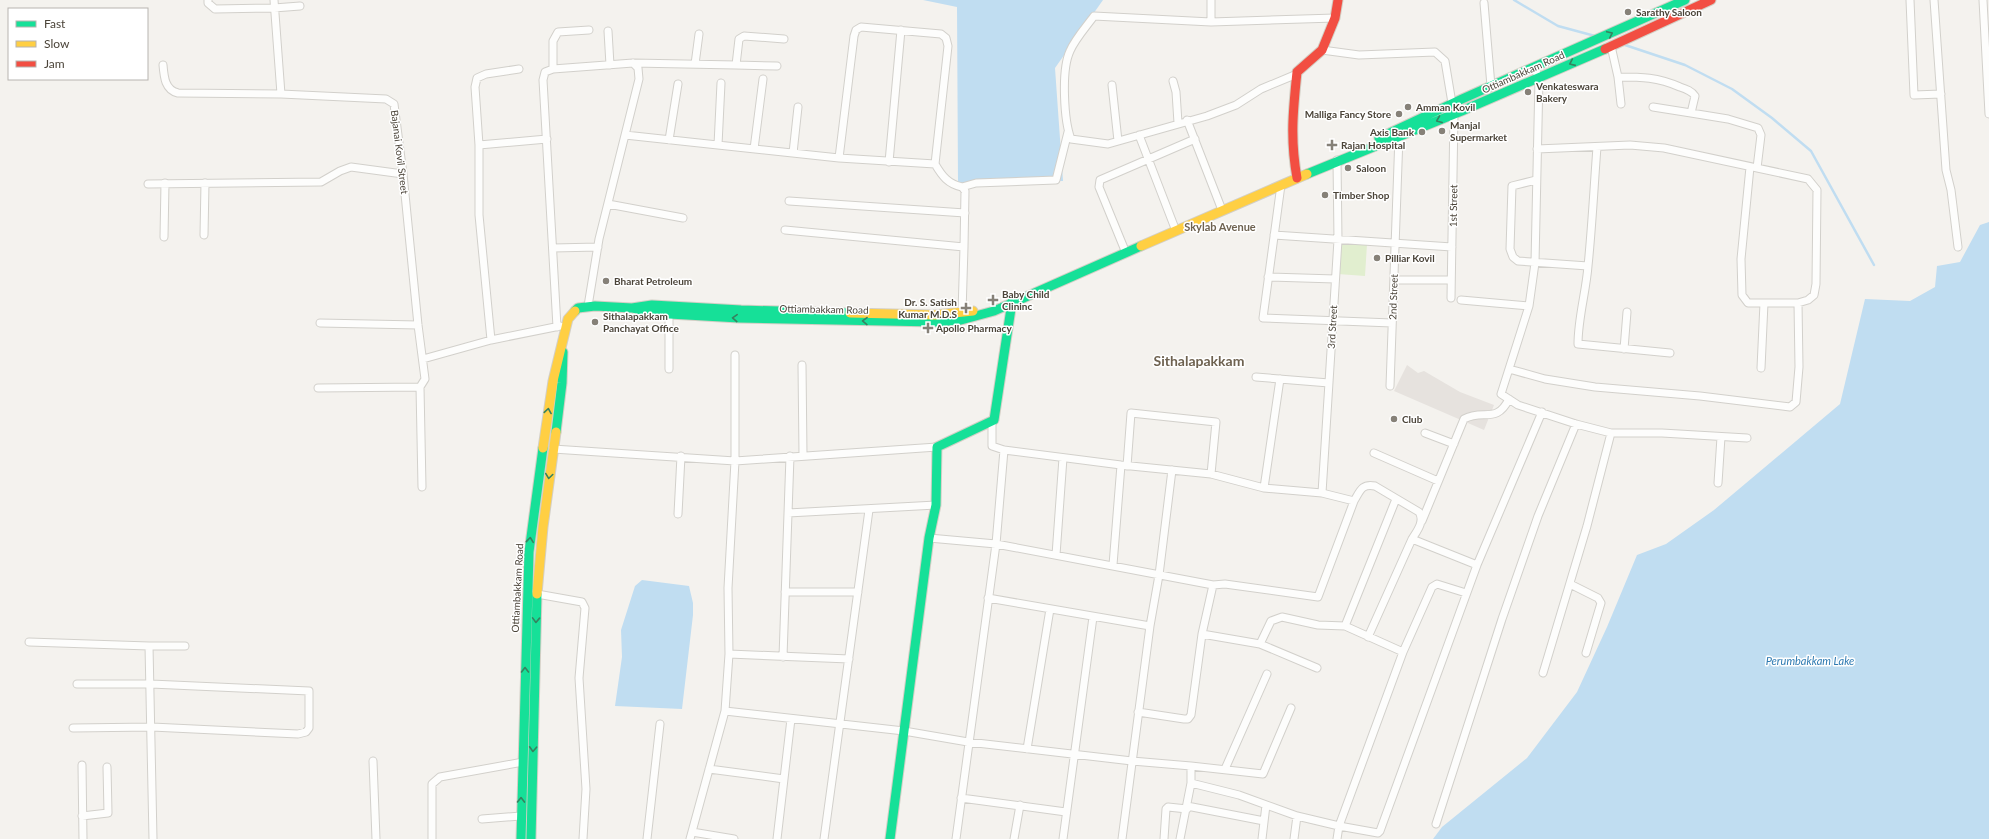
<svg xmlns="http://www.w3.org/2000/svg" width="1989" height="839" font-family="Lato,sans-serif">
<rect width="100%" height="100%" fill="#f4f2ee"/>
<path fill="#e6e2de" d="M1407,365L1418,373L1424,371L1460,392L1494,405L1484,430L1394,391Z"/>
<path fill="#e1eecf" d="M1340,240L1367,244L1365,276L1338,274Z"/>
<path fill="#c0ddf1" d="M923,0H1103L1055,68L1063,181L958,183L957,7Z
M1989,222V839H1433L1442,827L1527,758L1577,692L1607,627L1637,555L1666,544L1714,510L1840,404L1865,299L1910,301L1935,287L1937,266L1960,262L1980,225Z
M642,580L689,586L693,603V615L682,709L615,706L622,657L621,630L635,586Z"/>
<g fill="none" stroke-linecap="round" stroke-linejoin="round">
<path stroke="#c0ddf1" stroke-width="2.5" d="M1514,0L1558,26L1595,36
M1622,44L1685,65L1732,89L1772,118L1811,151L1874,265"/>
<defs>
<path id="street" d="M208,0V3L215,9L274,8L300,6
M274,0L281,94L386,99L394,104L403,174L418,325L425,379L420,387L318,388
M1211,0V22
M1910,0L1914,95L1941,94
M1934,0L1946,170L1951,190L1958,247
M1983,0L1989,114
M1484,3L1491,86
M608,31L610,65
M1611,46L1618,77L1621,104
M1322,50L1359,55L1435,52L1445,61L1452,103
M695,64L699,34
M163,65C164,77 165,90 178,93L281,94
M777,66L736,65L739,39L744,36L784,39
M1534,67L1539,78L1535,263L1529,306L1501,394L1518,405L1576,424L1611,433H1662L1747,438
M553,69V41L558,32L589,30
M1297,74L1261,89L1236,105L1207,116L1108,144L1071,139C1064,121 1061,70 1070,51C1075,39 1086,27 1094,16L1211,22L1335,18
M1618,77C1642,77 1657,77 1680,87C1686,89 1692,91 1695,96L1691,113L1728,119L1758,128L1761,135L1757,168
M1173,81L1176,92L1178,123
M1112,85L1118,141
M1653,107L1691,113
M1187,120L1222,210
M625,135L839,158L935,164L948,46L946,38L941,34L861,27L856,30L854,36L839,158
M1139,135L1176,231
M669,140L678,84
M479,145L547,139
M718,145L721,83
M1597,147C1594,187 1592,227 1588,266C1586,292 1578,318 1578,344L1670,353
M754,149L763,79
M1537,149L1630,145L1664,148L1808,179L1817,190L1816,284L1814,295L1808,300L1798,303H1748L1742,295L1741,259L1750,167
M793,153L798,107
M889,162L901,30
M1536,180L1512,186L1510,249L1513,257L1518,261L1588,266
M148,184L321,182L340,171L351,167L403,174
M1281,185L1263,318L1392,323
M962,187L976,183L1056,180L1068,132
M789,201L965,213
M608,204L683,218
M785,230L964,247L965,191L962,187C948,184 942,176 935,164
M204,235L205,183
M1274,235L1452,247
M164,237L165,183
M553,248L598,247
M1126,253L1099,187L1100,180L1195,139
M1268,277L1335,279
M1394,280H1451
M1451,298L1454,114
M1461,300L1529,306
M588,306L599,239L639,79L638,68L633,63
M962,313L964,247
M320,323L418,325
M557,327L543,80L545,72L553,69L633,63L736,65
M491,340L479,215V145L475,87L477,78L486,74L519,69
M1624,349L1627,312
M423,359L491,340L560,326
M802,365L803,455
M1761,368L1764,303
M669,369V314
M1509,369L1545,379L1595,387L1700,396L1790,407L1796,402L1799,367L1798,303
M1256,377L1329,383
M1390,386L1399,136
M420,387L422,487
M1425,433L1454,444
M553,449L735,461L937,447
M1374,453L1438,481
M1127,466L1131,413L1216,422L1211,474
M1718,483L1721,437
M1264,488L1280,379
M1322,493L1338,240L1337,160
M1354,501C1360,491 1362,483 1375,486L1419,512C1425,521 1417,531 1412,539
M788,513L936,505
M678,514L681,456
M1422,521L1464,419C1483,408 1496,425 1509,399
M929,538L996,544L1213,585L1225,584L1318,597L1354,501L1322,493L1264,488L1211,474L1121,465L1004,450L992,446V421
M1056,555L1063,458
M1113,565L1121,465
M1570,584L1598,598L1601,603L1586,653
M785,592H858
M537,594L582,602L585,608L579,678L586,789L583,839
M988,598L1150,626
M1345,626L1396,499
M1202,634L1260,644L1271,621L1282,617L1318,625L1345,626L1403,652
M1368,637L1412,539L1477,565
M29,642L149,646L153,839
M1260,644L1317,668
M149,646H185
M729,654L849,659
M783,657L790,456
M1543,673L1587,526L1611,433
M725,711L904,731L968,742L1132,761L1191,766V783L1239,795L1297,816L1339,826L1378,833L1380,831L1477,565L1542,412
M1138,712L1184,719H1188L1191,715L1202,634L1213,585
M73,728L152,727L298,734L306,732L309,728V691L151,684H77
M1027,749L1050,609
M373,761L376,839
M82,765L83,839
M1191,766L1263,774L1291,708
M709,769L784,779
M1225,769L1267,674
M961,798L1066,812
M1187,806L1264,821
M82,816L108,813L107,767
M482,819L521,816
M1436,824L1502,619L1538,516L1576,424
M692,832L734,839
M432,839V784L440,777L523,762
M647,839L660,724
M690,839L725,711L729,654L728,588L735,461V355
M777,839L791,719
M824,839L869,510
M956,839L996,544L1004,450
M1014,839L1020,805
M1063,839L1093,617
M1122,839L1150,626L1159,575L1172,470
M1164,839L1166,809L1168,807L1187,809
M1180,839L1191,783
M1262,839L1266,805
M1294,839L1297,816
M1337,839L1339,826L1403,652L1432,587L1437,584L1466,593"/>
<path id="fast" d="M1379,138L1462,99L1685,0
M1307,174L1464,110L1605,49
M632,308L652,313L739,318L935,322L961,320L994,311L1141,246
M575,311L578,308L595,306L632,308L652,305L741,310L850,313
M556,432L562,383L563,352
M521,839L529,552L543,448
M531,839L537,594
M890,839L929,538L936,505L937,447L994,420L1012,302"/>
<path id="slow" d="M1141,246L1307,174
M850,313L935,315L973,311
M543,448L553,381L568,319L575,311
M537,594L543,527L556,432"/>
<path id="jam" d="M1605,49L1711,0
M1297,178C1290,139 1293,111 1297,72L1322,50L1335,18L1338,0"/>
</defs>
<use href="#street" stroke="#d2d0cb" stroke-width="9"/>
<use href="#fast" stroke="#d3cfc5" stroke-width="11"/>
<use href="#slow" stroke="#d3cfc5" stroke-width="11"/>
<use href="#jam" stroke="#d3cfc5" stroke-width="11"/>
<use href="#street" stroke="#fdfdfc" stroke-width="7"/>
<use href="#fast" stroke="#16e098" stroke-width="9"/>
<use href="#slow" stroke="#ffcf43" stroke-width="9"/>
<use href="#jam" stroke="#f24e42" stroke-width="9"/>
</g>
<defs><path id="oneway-chevron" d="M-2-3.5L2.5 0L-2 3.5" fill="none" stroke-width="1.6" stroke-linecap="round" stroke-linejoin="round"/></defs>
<g stroke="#36825f">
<use href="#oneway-chevron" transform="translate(1610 34) rotate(-25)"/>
<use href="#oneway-chevron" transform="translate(1572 63) rotate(156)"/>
<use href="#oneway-chevron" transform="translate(1439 120) rotate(158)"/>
<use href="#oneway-chevron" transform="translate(735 318) rotate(-177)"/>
<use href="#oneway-chevron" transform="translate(865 321) rotate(-179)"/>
<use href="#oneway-chevron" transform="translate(548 411) rotate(-81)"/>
<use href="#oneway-chevron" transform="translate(549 476) rotate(98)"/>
<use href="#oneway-chevron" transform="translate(530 540) rotate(-84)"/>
<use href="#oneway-chevron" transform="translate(536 620) rotate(92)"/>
<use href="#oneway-chevron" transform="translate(525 670) rotate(-90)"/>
<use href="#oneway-chevron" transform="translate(533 749) rotate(93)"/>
<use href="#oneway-chevron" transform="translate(521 800) rotate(-89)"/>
</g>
<g fill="#868178" stroke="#fff" stroke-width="1.5">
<circle cx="1628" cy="12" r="4"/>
<circle cx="1528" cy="92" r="4"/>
<circle cx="1408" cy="107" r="4"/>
<circle cx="1399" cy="114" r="4"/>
<circle cx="1442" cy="131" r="4"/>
<circle cx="1422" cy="132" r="4"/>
<path d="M1330 139h4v4h4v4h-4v4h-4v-4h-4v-4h4z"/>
<circle cx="1348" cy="168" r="4"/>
<circle cx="1325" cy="195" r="4"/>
<circle cx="1377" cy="258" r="4"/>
<circle cx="606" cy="281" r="4"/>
<path d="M991 294h4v4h4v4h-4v4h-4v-4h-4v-4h4z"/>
<path d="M964 302h4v4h4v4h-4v4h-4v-4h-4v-4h4z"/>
<circle cx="595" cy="322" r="4"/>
<path d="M926 322h4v4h4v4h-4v4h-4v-4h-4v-4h4z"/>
<circle cx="1394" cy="419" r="4"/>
</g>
<g text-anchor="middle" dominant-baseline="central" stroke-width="3" stroke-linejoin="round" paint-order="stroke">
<g font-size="10" font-weight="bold" fill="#4b4439" stroke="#fff" text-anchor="start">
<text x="1636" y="12">Sarathy Saloon</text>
<text x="1536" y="86">Venkateswara<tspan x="1536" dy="12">Bakery</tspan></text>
<text x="1416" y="107">Amman Kovil</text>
<text x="1391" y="114" text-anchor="end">Malliga Fancy Store</text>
<text x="1450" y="125">Manjal<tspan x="1450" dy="12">Supermarket</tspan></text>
<text x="1414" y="132" text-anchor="end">Axis Bank</text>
<text x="1341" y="145">Rajan Hospital</text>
<text x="1356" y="168">Saloon</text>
<text x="1333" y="195">Timber Shop</text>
<text x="1385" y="258">Pilliar Kovil</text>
<text x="614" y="281">Bharat Petroleum</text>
<text x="1002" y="294">Baby Child<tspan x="1002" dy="12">Clininc</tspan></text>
<text x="957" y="302" text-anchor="end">Dr. S. Satish<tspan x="957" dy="12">Kumar M.D.S</tspan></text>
<text x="603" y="316">Sithalapakkam<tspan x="603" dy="12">Panchayat Office</tspan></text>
<text x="936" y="328">Apollo Pharmacy</text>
<text x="1402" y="419">Club</text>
</g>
<g font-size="10" fill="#4b4439" stroke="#fff">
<text transform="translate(1523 72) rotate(-24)">Ottiambakkam Road</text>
<text transform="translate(400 152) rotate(83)">Bajanai Kovil Street</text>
<text transform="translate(1453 206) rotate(-89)">1st Street</text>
<text transform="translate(1393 297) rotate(-88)">2nd Street</text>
<text transform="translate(824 309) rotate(1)">Ottiambakkam Road</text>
<text transform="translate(1332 327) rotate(-87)">3rd Street</text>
<text transform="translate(517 588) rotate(-87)">Ottiambakkam Road</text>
</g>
<g font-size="11" font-weight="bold" fill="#6e6250" stroke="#fff">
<text x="1220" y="226">Skylab Avenue</text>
</g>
<g font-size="11" font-style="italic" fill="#2e7ab2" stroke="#fff">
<text x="1810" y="660">Perumbakkam Lake</text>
</g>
<g font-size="14" font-weight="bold" fill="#6e6250" stroke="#fff">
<text x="1199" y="360">Sithalapakkam</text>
</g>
</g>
<rect x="8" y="8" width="140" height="72" fill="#ffffff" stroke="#b7b4b0"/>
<rect x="16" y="21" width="20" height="6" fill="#16e098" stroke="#b7b4b0"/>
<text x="44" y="28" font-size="12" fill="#4b4439">Fast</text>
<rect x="16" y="41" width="20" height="6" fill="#ffcf43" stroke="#b7b4b0"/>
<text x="44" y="48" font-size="12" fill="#4b4439">Slow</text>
<rect x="16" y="61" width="20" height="6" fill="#f24e42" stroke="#b7b4b0"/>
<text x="44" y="68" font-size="12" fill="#4b4439">Jam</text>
</svg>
